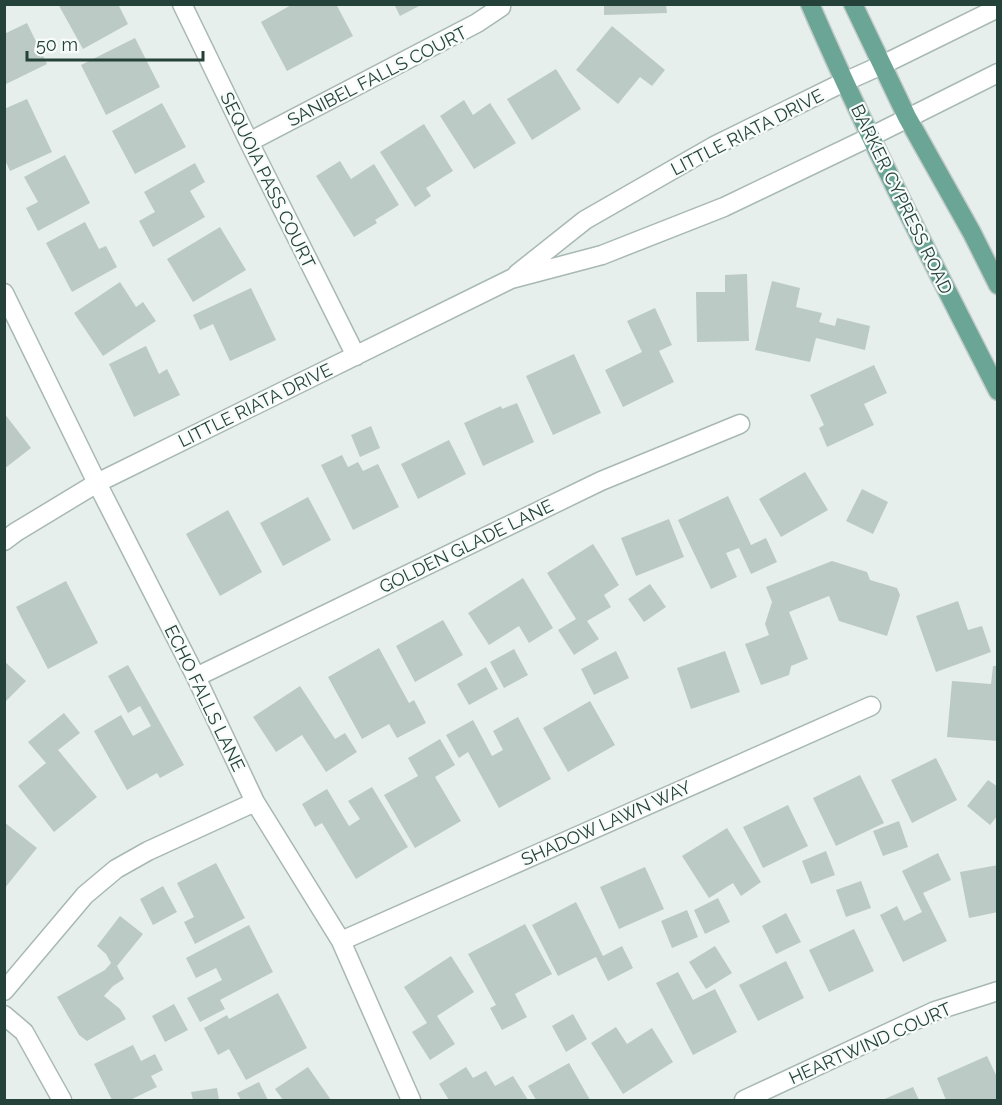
<svg xmlns="http://www.w3.org/2000/svg" width="1002" height="1105" font-family="Raleway,sans-serif">
<rect width="100%" height="100%" fill="#e6efeb"/>
<path fill="#bbcac4" d="M58,4H118L128,24L83,49Z
M293,4H336L353,36L287,71L261,22Z
M394,4H423L400,16Z
M604,4H666L667,13L604,15Z
M27,23L47,64L4,85V34Z
M612,26L665,70L652,86L640,77L618,104L576,70Z
M135,38L160,87L106,115L81,65Z
M556,69L581,109L532,140L507,99Z
M27,99L52,152L10,171L4,158V109Z
M464,100L473,115L490,103L516,143L474,169L440,116Z
M162,103L186,147L135,174L112,131Z
M424,124L453,171L426,188L431,196L415,207L380,152Z
M65,155L90,203L38,231L26,208L38,202L24,177Z
M340,161L351,179L374,164L399,205L375,220L377,223L354,237L316,176Z
M195,163L205,182L190,191L205,217L153,247L139,221L155,212L144,192Z
M85,222L99,249L106,246L117,267L72,292L46,243Z
M220,227L246,270L193,302L167,259Z
M747,274L749,341L697,342L696,292H725V275Z
M772,281L800,288L796,307L822,313L819,322L835,326L837,318L870,326L865,350L816,338L810,362L755,350Z
M120,282L136,307L143,302L156,321L103,356L74,313Z
M251,288L276,340L230,361L213,324L200,330L193,315Z
M655,308L672,345L659,351L674,382L623,407L605,370L642,352L627,321Z
M146,346L159,374L167,369L180,395L134,417L109,364Z
M574,354L601,413L553,435L526,376Z
M874,365L887,393L864,404L874,425L827,447L819,428L824,425L810,395Z
M517,403L534,442L483,466L464,423L501,406L502,409Z
M4,413L31,448L4,469Z
M371,426L380,448L360,457L351,435Z
M449,440L466,474L418,499L401,464Z
M342,455L348,467L358,462L363,471L378,464L399,507L353,530L321,465Z
M805,472L828,510L781,537L759,499Z
M862,489L888,502L873,534L846,521Z
M728,496L751,545L766,538L777,562L751,574L739,548L726,553L737,577L711,589L678,520Z
M308,497L331,540L283,566L260,523Z
M228,510L262,572L220,596L186,534Z
M669,519L684,557L636,576L621,538Z
M593,544L619,585L604,595L611,607L587,621L599,639L574,655L558,630L576,619L547,573Z
M832,561L867,572L870,580L897,588L900,595L887,636L839,621L829,596L789,612L808,659L791,666L789,675L761,685L745,644L769,635L765,624L772,602L766,587Z
M523,578L553,628L529,643L519,626L489,645L468,613Z
M66,581L98,643L48,669L16,607Z
M650,584L666,607L644,622L628,599Z
M958,601L968,630L982,626L991,652L936,672L916,616Z
M443,620L463,655L415,682L396,646Z
M379,648L409,703L414,700L426,723L397,738L389,724L362,739L328,677Z
M514,649L528,675L504,688L490,662Z
M616,651L629,678L594,695L581,669Z
M725,651L740,692L691,709L677,668Z
M4,661L26,681L4,703Z
M128,665L184,765L160,778L157,773L127,790L94,731L121,715L133,736L151,726L140,706L128,713L108,676Z
M993,666H998V741L947,737L952,681L991,684Z
M486,667L498,689L469,705L457,684Z
M300,686L335,739L345,733L357,752L326,772L302,735L276,752L253,717Z
M590,701L615,745L568,772L543,728Z
M64,713L80,733L58,750L97,797L54,832L18,786L46,763L28,742Z
M518,717L551,779L499,808L468,752L459,758L446,735L473,720L492,756L503,750L493,731Z
M440,739L455,765L435,777L461,821L415,848L384,795L418,776L408,758Z
M936,758L957,800L912,823L891,780Z
M860,775L884,823L836,846L813,798Z
M988,780L998,787V815L990,825L967,806Z
M372,787L408,847L356,879L322,823L315,827L302,804L327,789L349,826L360,819L348,801Z
M788,805L808,846L763,868L743,827Z
M899,821L908,847L883,856L873,831Z
M4,822L37,848L4,889Z
M727,828L761,882L741,896L733,883L709,898L682,856Z
M826,851L835,875L811,884L802,861Z
M938,853L951,880L923,893L947,941L903,962L880,915L897,906L904,921L922,912L902,871Z
M216,863L245,918L195,944L184,922L194,917L177,883Z
M998,865V912L969,918L960,872Z
M645,867L664,909L619,929L600,887Z
M861,881L871,908L846,917L836,890Z
M163,886L177,912L153,925L140,899Z
M718,898L730,922L705,934L694,910Z
M576,902L603,956L622,946L633,968L608,981L596,957L558,976L532,925Z
M687,910L698,937L672,948L661,921Z
M786,913L801,942L776,954L762,926Z
M120,916L143,934L117,966L124,979L113,986L104,996L120,1009L126,1019L87,1041L79,1035L57,997L105,970L111,963L106,954L97,946Z
M525,924L552,974L515,994L527,1017L502,1030L490,1008L496,1005L468,954Z
M249,925L273,972L220,1000L225,1009L200,1022L187,998L222,980L216,968L196,978L186,958Z
M854,929L874,971L829,992L809,950Z
M715,946L732,973L706,989L689,962Z
M451,956L474,992L437,1016L455,1044L430,1060L412,1032L427,1023L404,987Z
M786,961L804,998L758,1021L739,985Z
M678,972L693,1000L715,989L737,1032L693,1055L656,983Z
M278,993L307,1048L246,1080L229,1049L218,1055L204,1028L227,1015L229,1019Z
M174,1004L188,1030L165,1042L152,1016Z
M573,1014L587,1039L566,1052L552,1026Z
M616,1027L627,1044L652,1028L673,1062L623,1094L591,1043Z
M133,1045L141,1061L155,1054L163,1070L151,1076L157,1087L130,1100H112L94,1064Z
M987,1056L998,1079V1099L994,1100H946L937,1078Z
M569,1063L590,1100H536L528,1086Z
M308,1067L331,1100H283L275,1089Z
M466,1067L473,1078L486,1071L495,1086L513,1076L528,1100H449L439,1084Z
M259,1082L268,1100H241L237,1093Z
M913,1087L919,1100H882Z
M217,1088L219,1100H193L191,1092Z"/>
<g fill="none" stroke-linecap="round" stroke-linejoin="round">
<defs>
<path id="minor" d="M182,4L249,142L356,356
M249,142L477,23L501,7V4
M517,274L585,220L714,146L844,82L882,65L998,8
M4,293L97,483L196,677L255,802L341,941L411,1100
M4,541L16,532L97,483L511,279L602,255L724,207L870,137L998,73
M196,677L601,481L740,424
M341,941L871,706
M4,991L85,895L116,869L148,851L255,802
M4,1015L24,1032L62,1100
M744,1100L935,1011L998,991"/>
<path id="primary" d="M810,4C867,136 933,263 998,391
M853,4L907,117L972,233L998,285"/>
</defs>
<use href="#minor" stroke="#a8b8b2" stroke-width="21"/>
<use href="#primary" stroke="#c2cac8" stroke-width="21"/>
<use href="#minor" stroke="#fff" stroke-width="18"/>
<use href="#primary" stroke="#6aa596" stroke-width="18"/>
</g>
<g text-anchor="middle" dominant-baseline="central" stroke-width="4.5" stroke-linejoin="round" paint-order="stroke">
<g font-size="18" fill="#24423a" stroke="#f7fbf9">
<text transform="translate(377 76) rotate(-27)">SANIBEL FALLS COURT</text>
<text transform="translate(747 132) rotate(-27)">LITTLE RIATA DRIVE</text>
<text transform="translate(268 180) rotate(64)">SEQUOIA PASS COURT</text>
<text transform="translate(902 199) rotate(64)">BARKER CYPRESS ROAD</text>
<text transform="translate(255 405) rotate(-26)">LITTLE RIATA DRIVE</text>
<text transform="translate(466 546) rotate(-26)">GOLDEN GLADE LANE</text>
<text transform="translate(205 698) rotate(64)">ECHO FALLS LANE</text>
<text transform="translate(606 823) rotate(-24)">SHADOW LAWN WAY</text>
<text transform="translate(870 1043) rotate(-24)">HEARTWIND COURT</text>
</g>
</g>
<rect width="1002" height="1105" fill="none" stroke="#24423a" stroke-width="12"/>
<path d="M27 51v9h176v-9" fill="none" stroke="#24423a" stroke-width="3"/>
<text x="36" y="51" font-size="18" fill="#24423a" stroke="#f7fbf9" stroke-width="4.5" paint-order="stroke">50 m</text>
</svg>
